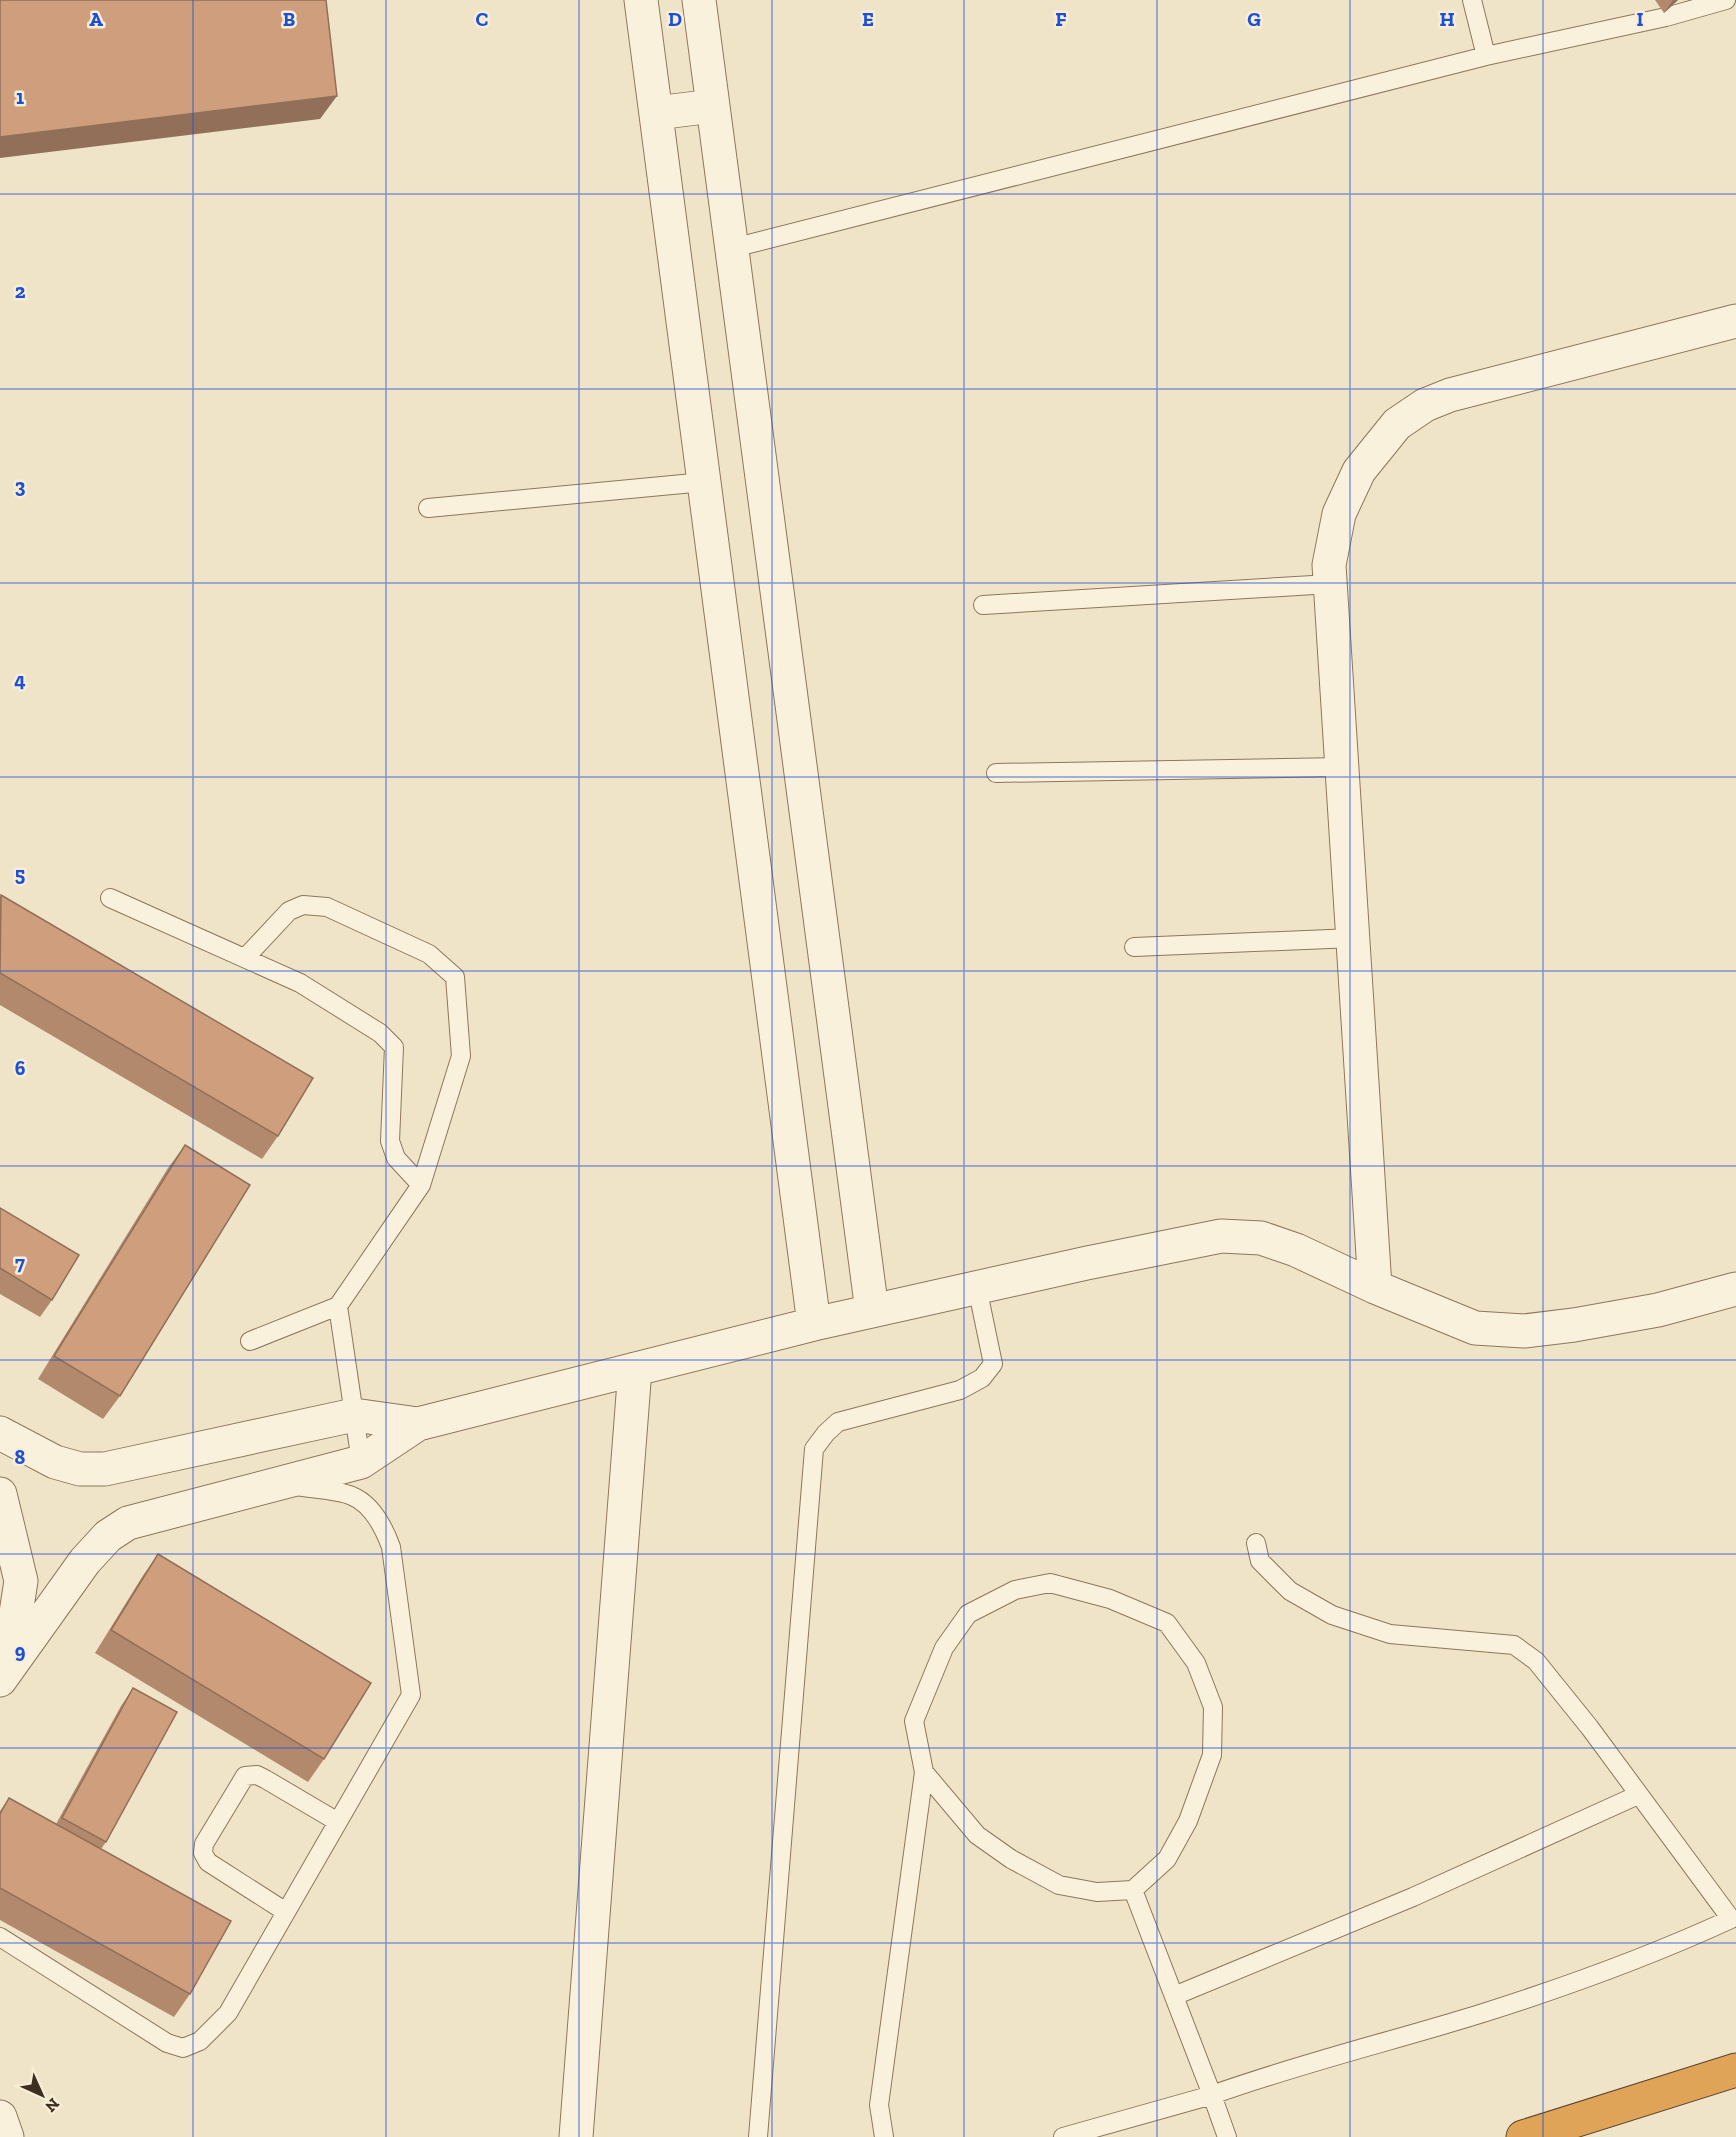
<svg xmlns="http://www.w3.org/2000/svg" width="1736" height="2137" font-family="'Zilla Slab',serif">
<rect width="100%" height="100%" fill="#f0e4c8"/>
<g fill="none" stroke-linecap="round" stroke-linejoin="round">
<defs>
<path id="lane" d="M1472,0L1486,56
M733,248L1486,56L1666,17L1726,0
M428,508L704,482
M983,605L1330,584
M996,773L1342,767
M110,898L300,983L380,1033L394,1047L390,1141L396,1158L421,1185
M1134,947L1353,938
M245,958L289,911L303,905L327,907L429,954L455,977L461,1056L421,1185L338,1306L361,1462
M250,1341L338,1306
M1050,1583L1110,1599L1167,1623L1196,1663L1213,1707L1212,1755L1188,1821L1167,1859L1133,1890L1097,1892L1059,1885L1011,1859L977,1835L924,1772L914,1721L944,1648L968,1614L1015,1590Z
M286,1912L208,1862L203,1853L204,1844L245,1776L257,1775L265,1779L338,1822
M0,1937L167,2043L183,2048L200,2041L228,2013L411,1695L391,1547C384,1528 372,1504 352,1496C339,1490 311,1489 296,1486
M1174,1996L1413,1897L1638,1795
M758,2137L814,1449L826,1433L838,1422L960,1390L982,1378L993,1364L977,1287
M884,2137L879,2105L924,1772
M1063,2137L1212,2095L1133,1890
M1227,2137L1212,2095C1301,2063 1393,2041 1483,2013C1568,1986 1651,1956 1731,1919L1590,1728L1536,1661L1514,1645L1390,1634L1332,1615L1290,1591L1260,1561L1256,1543"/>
<path id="street" d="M641,0L814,1324
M699,0L872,1311
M656,113L713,106
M1375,1287L1329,565L1339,514L1359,471L1397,424L1425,405L1450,395L1736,321
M0,1433L55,1462L80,1469H105L354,1415L418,1424
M0,1494L21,1581L8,1664
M0,1680L85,1561L108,1536L128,1523L361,1462L418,1424L814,1324L1087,1263L1221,1236L1261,1238L1296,1250L1375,1287L1475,1328L1524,1331L1574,1325L1658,1310L1736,1289
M0,2117L7,2137
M576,2137L635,1369"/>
<path id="highway" d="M1523,2137L1736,2070"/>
</defs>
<use href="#lane" stroke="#8d765c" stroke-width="20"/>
<use href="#street" stroke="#8d765c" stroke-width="35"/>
<use href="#highway" stroke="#5b4430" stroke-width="35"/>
<use href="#lane" stroke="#faf1dc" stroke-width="18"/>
<use href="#street" stroke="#faf1dc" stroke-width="33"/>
<use href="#highway" stroke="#e0a458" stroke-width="33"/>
</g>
<path fill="#b2896c" d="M1655,0H1678L1664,13Z
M0,896L278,1136L262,1159L0,1005Z
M185,1145L120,1396L103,1419L38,1379L168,1168Z
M0,1208L52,1300L40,1317L0,1294Z
M158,1554L324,1759L308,1782L95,1653L142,1577Z
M133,1688L106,1842L101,1849L190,1994L174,2017L0,1920V1811L9,1798L56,1824L121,1706Z"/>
<path fill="#916f58" d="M1673,0H1678L1664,13Z
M337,96L320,119L0,158V137Z"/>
<path fill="#cf9f7d" stroke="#916f58" stroke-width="1.5" d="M0,0H326L337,96L0,137Z
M1,895L313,1078L278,1136L0,973Z
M185,1145L250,1185L120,1396L54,1356Z
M0,1208L79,1255L52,1300L0,1268Z
M158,1554L371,1683L324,1759L111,1630Z
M133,1688L177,1712L106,1842L62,1818Z
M9,1798L231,1921L190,1994L0,1888V1814Z"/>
<path fill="none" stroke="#1d4ed8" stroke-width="1.5" stroke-opacity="0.55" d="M193,0V2137M386,0V2137M579,0V2137M772,0V2137M964,0V2137M1157,0V2137M1350,0V2137M1543,0V2137M0,194H1736M0,389H1736M0,583H1736M0,777H1736M0,971H1736M0,1166H1736M0,1360H1736M0,1554H1736M0,1748H1736M0,1943H1736"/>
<g font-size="20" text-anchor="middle" font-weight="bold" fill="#1d4ed8" stroke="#f7eed8" stroke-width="5" stroke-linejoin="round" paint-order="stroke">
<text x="96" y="26">A</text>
<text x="289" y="26">B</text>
<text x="482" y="26">C</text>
<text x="675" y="26">D</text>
<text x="868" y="26">E</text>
<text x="1061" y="26">F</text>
<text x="1254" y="26">G</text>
<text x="1447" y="26">H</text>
<text x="1640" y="26">I</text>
<text x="20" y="104">1</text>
<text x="20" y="298">2</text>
<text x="20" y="493">3</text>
<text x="20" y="687">4</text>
<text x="20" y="881">5</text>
<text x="20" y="1075">6</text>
<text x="20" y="1270">7</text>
<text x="20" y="1464">8</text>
<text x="20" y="1658">9</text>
</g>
<g transform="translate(42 2095) rotate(135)" stroke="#f7eed8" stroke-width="4.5" paint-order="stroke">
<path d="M0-4.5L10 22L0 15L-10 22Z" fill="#3d2e20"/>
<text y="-9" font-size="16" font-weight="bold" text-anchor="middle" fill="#3d2e20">N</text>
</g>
</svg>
